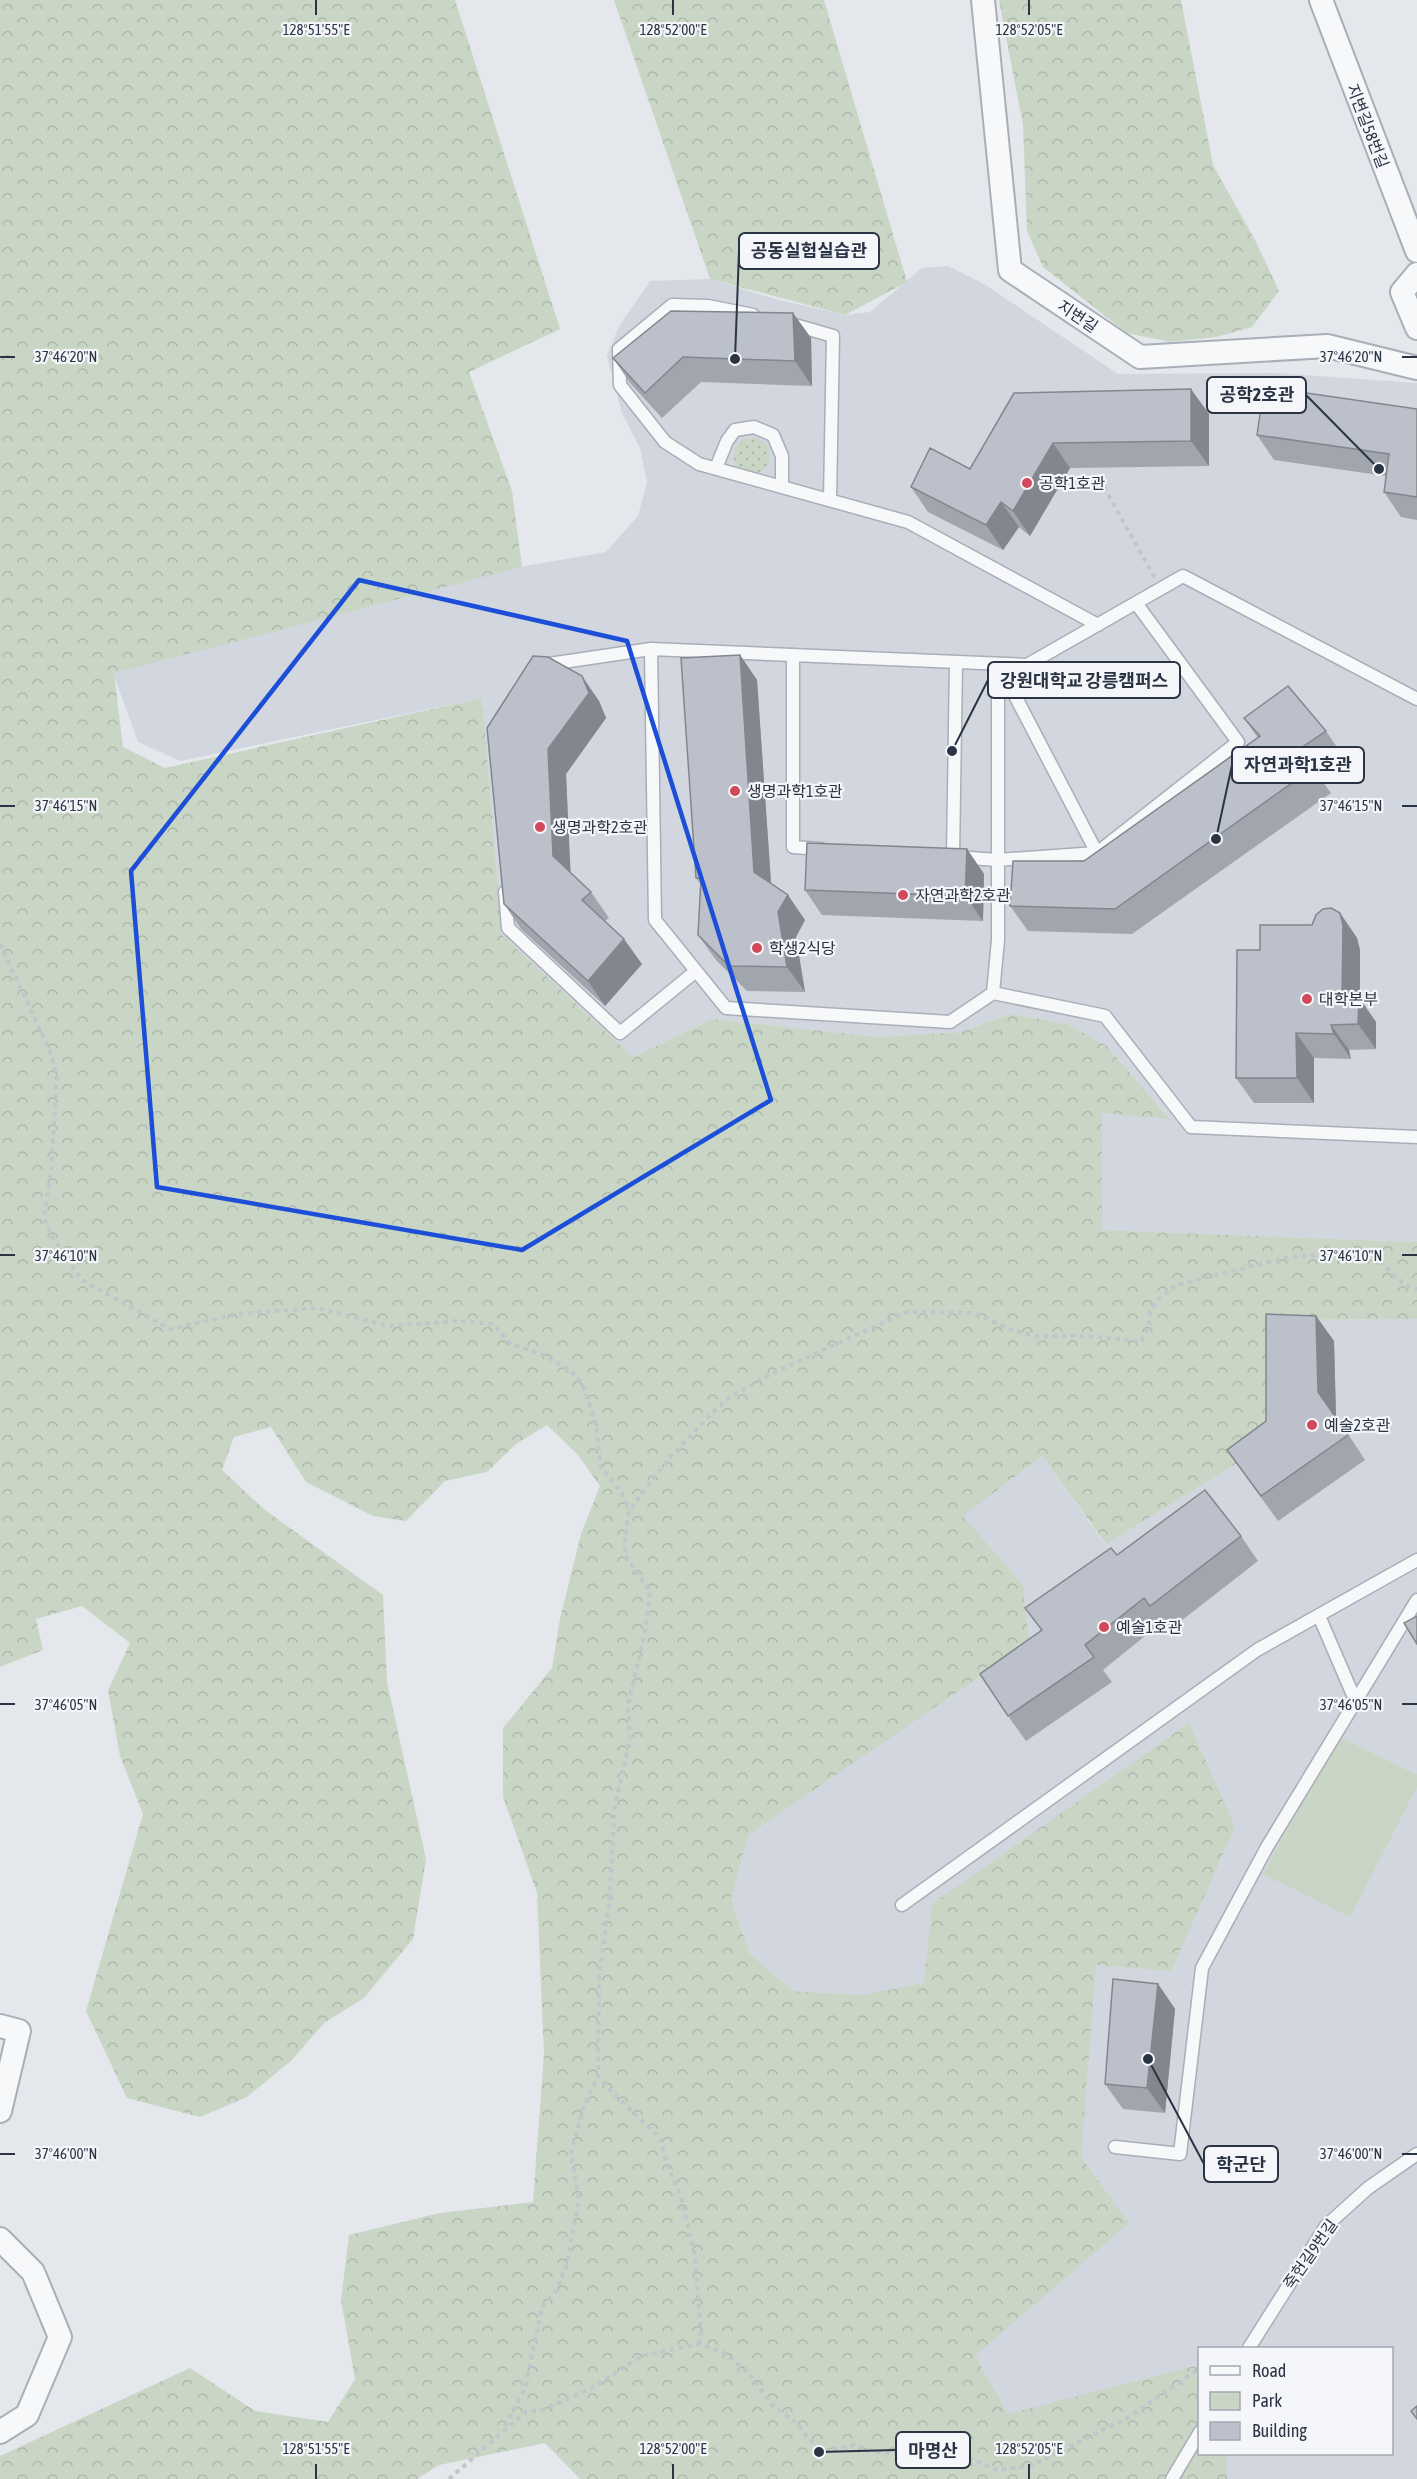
<svg xmlns="http://www.w3.org/2000/svg" width="1417" height="2479" font-family="'Asap Condensed','Noto Sans KR',sans-serif">
<defs>
<pattern id="grass-dots" width="8" height="8" patternUnits="userSpaceOnUse" patternTransform="scale(1.5)"><rect width="8" height="8" fill="#c9d6c5"/><path d="M2 2h.1M6 6h.1" fill="none" stroke="#adb8ab" stroke-width="1.8" stroke-linecap="round"/></pattern>
<pattern id="forest-crowns" width="20" height="18" patternUnits="userSpaceOnUse" patternTransform="scale(1.5)"><rect width="20" height="18" fill="#c9d6c5"/><path d="M2 6a3 3 0 1 1 6 0M12 15a3 3 0 1 1 6 0" fill="none" stroke="#adb8ab"/></pattern>
</defs>
<rect width="100%" height="100%" fill="#e4e7ec"/>
<path fill="#d2d6de" fill-rule="evenodd" d="M948,266L984,284L1118,374L1276,373L1417,383V1242L1101,1230V1113L1170,1118L1107,1046L1067,1024L1010,1014L961,1032L878,1037L712,1019L633,1057L502,935L482,698L180,761L138,742L113,673L417,585L606,552L638,516L647,482L640,448L622,413L607,356L618,328L650,281L710,279L779,300L845,315L870,312L922,268Z
M1417,1319V2479H923L863,1995L793,1991L750,1954L731,1899L747,1835L1023,1585L962,1516L1042,1456L1105,1544L1265,1446V1333L1283,1320ZM1200,2348H1392V2454H1200Z"/>
<path fill="url(#grass-dots)" d="M734 456a18 18 0 1 1 36 0a18 18 0 1 1-36 0Z"/>
<path fill="url(#forest-crowns)" d="M0,0H455L560,329L469,372L512,491L522,567L114,673L123,747L165,768L482,698L502,935L633,1057L712,1019L878,1037L961,1032L1010,1014L1067,1024L1107,1046L1170,1119L1102,1113V1230L1417,1242V1319L1283,1320L1265,1333V1446L1106,1544L1042,1456L963,1516L1023,1585L1029,1643L748,1835L731,1899L750,1954L793,1991L863,1995L924,1983L932,1904L1189,1723L1235,1827L1171,1971L1096,1965L1081,2157L1129,2223L975,2356L1008,2414L1199,2365L1200,2454H1226L1227,2479H580L545,2443L439,2465L417,2479H0V2456L190,2368L255,2411L328,2422L355,2379L341,2300L349,2235L440,2213L533,2202L544,2054L537,1893L503,1797V1728L552,1668L560,1619L581,1534L600,1486L578,1455L547,1425L516,1444L487,1472L445,1481L406,1521L373,1516L306,1482L271,1427L234,1437L222,1470L265,1510L383,1595L387,1682L426,1859L413,1939L364,1998L324,2023L292,2060L247,2097L200,2117L127,2098L86,2011L143,1814L120,1756L108,1690L130,1643L82,1606L36,1619L43,1650L0,1667Z
M614,0H824L907,282L845,315L710,279Z
M999,0H1181L1213,165L1256,242L1279,291L1252,327L1216,337L1170,342L1127,333L1043,267L1027,231L1023,125Z"/>
<path fill="#c9d6c5" d="M1339,1737L1417,1775V1787L1350,1917L1263,1874Z"/>
<g fill="none" stroke-linecap="round" stroke-linejoin="round">
<defs>
<path id="lane" d="M753,315L708,306L672,305L619,349L620,385L665,442L699,464L908,522L1098,625
M788,323L833,336L830,500
M716,468L727,441L735,430L754,427L773,435L782,456V487
M793,655V847L821,849
M998,664V940L993,993L950,1022L726,1008L655,920L651,649L1027,665L1183,576L1417,699
M999,665L1097,853
M544,669L549,664L651,649
M953,857L956,662
M958,857L997,860L1097,853L1238,742L1136,603
M505,892L508,928L620,1033L696,971
M993,993L1105,1016L1191,1127L1417,1137
M1319,1616L1356,1702
M902,1905L1257,1650L1417,1560
M1115,2147L1180,2154L1202,1968L1267,1847L1417,1600
M1249,2348L1326,2226L1368,2188L1417,2154
M1172,2479L1200,2432"/>
<path id="street" d="M983,0L1010,270L1140,357L1327,346L1417,368
M1321,0L1417,251
M1417,274L1402,292L1417,328
M0,2026L19,2031L0,2111
M0,2239L33,2272L60,2337L27,2415L0,2432"/>
</defs>
<use href="#lane" stroke="#a9aeb7" stroke-width="15"/>
<use href="#street" stroke="#a9aeb7" stroke-width="26"/>
<path stroke="#c2c5cb" stroke-width="4" stroke-dasharray="4.5 4.5" stroke-linecap="butt" d="M1104,487L1155,578
M0,944L50,1051L57,1076L51,1172L44,1217L51,1235L82,1280L170,1329L238,1314L317,1308L389,1326L457,1321L493,1324L511,1344L544,1355L570,1370L582,1383L596,1424L601,1468L622,1493L629,1510
M699,2344L701,2338L695,2255L680,2194L668,2167L660,2138L611,2091L598,2076V2068L599,1976L609,1905L615,1805L630,1740L628,1704L644,1637L650,1591L625,1556V1534L629,1511L670,1457L715,1410L732,1396L771,1374L904,1313L915,1312L974,1313L1012,1330L1038,1336H1090L1141,1342L1149,1326L1150,1312L1156,1301L1176,1285L1289,1257L1366,1252C1386,1261 1395,1284 1417,1289
M505,2426L525,2389L542,2307L556,2291L566,2267L579,2200L571,2154L583,2108L598,2076
M449,2479L527,2411L542,2410L592,2388L642,2356L699,2344L724,2353L749,2373L773,2406L797,2423L807,2437L823,2451L854,2445L881,2453L914,2454L935,2442L996,2470L1030,2466L1129,2417L1200,2368"/>
<use href="#lane" stroke="#f7f8fa" stroke-width="12"/>
<use href="#street" stroke="#f7f8fa" stroke-width="22"/>
</g>
<path fill="#a1a5ae" d="M793,313L811,338L812,386L701,382L662,418L630,383L613,358Z
M1014,393L1209,414V466L1070,468L1030,536L1019,527L1003,550L928,512L911,487L970,469Z
M1417,409V520L1401,517L1384,492L1386,476L1274,460L1257,435Z
M740,655L757,680L771,883L805,920L796,937L805,992L747,991L716,960L698,935L701,885L696,878Z
M599,701L606,718L566,774L570,872L591,892L609,918L605,921L642,964L605,1006L521,929L504,904Z
M1244,718L1326,731L1343,756L1317,774L1331,793L1132,934L1028,931L1010,906L1084,861L1258,738Z
M967,849L984,874L983,921L822,915L805,890Z
M1340,913L1357,938L1360,950V999L1376,1022V1049L1349,1050L1351,1059L1314,1058V1103H1254L1236,1078L1260,950Z
M1316,1316L1334,1341L1336,1417L1365,1460L1278,1521L1227,1450L1266,1421Z
M1241,1536L1258,1561L1168,1631L1161,1623L1103,1670L1112,1682L1026,1741L1008,1716L1041,1630L1025,1608L1117,1555Z
M1158,1984L1175,2009L1165,2113L1123,2109L1105,2084Z"/>
<path fill="#83868d" d="M793,313L811,338L812,386L795,361Z
M1191,389L1209,414V466L1191,441Z
M1053,443L1070,468L1030,536L1013,511Z
M1001,502L1019,527L1003,550L986,525Z
M740,655L757,680L772,897L754,872Z
M582,676L599,701L606,718L566,774L571,881L553,856L548,749Z
M967,849L984,874L983,921L965,896Z
M788,895L805,920L796,937L805,992L787,967L778,912Z
M1340,913L1357,938L1360,950V999L1376,1022V1049L1358,1024L1342,997Z
M624,939L642,964L605,1006L588,981Z
M1331,1025L1349,1050L1351,1059L1334,1034Z
M1296,1033L1314,1058V1103L1297,1078Z
M1316,1316L1334,1341L1336,1417L1365,1460L1318,1392Z
M1158,1984L1175,2009L1165,2113L1147,2088Z"/>
<path fill="#bbc0ca" stroke="#83868d" stroke-width="1.5" d="M671,311L793,313L795,361L683,357L645,393L613,358Z
M1264,387L1417,409V497L1384,492L1389,454L1257,435Z
M1191,389V441L1053,443L1013,511L1001,502L986,525L911,487L930,448L970,469L1014,393Z
M740,655L754,872L788,895L778,912L787,967L729,966L698,935L701,878H696L681,658Z
M533,656L548,657L582,676L589,693L548,749L553,856L591,892L582,900L624,939L588,981L504,904L487,728Z
M1288,686L1326,731L1298,750L1313,768L1115,909L1010,906L1013,861H1084L1260,736L1244,718Z
M807,843L967,849L965,896L805,890Z
M1331,908L1340,913L1343,925L1342,997H1359L1358,1024L1331,1025L1334,1034L1296,1033L1297,1078H1236L1237,950H1260V925H1312L1316,915L1323,909Z
M1266,1314L1316,1316L1318,1392L1348,1435L1261,1496L1227,1450L1266,1421Z
M1205,1490L1241,1536L1150,1606L1144,1598L1085,1645L1094,1657L1008,1716L980,1674L1042,1630L1025,1608L1111,1548L1117,1555Z
M1417,1616V1644L1404,1623Z
M1113,1979L1158,1984L1147,2088L1105,2084Z
M1417,2406V2419L1411,2411Z"/>
<path fill="none" stroke="#1d4ed8" stroke-width="4.5" stroke-linejoin="round" d="M359,580L627,641L771,1100L522,1250L157,1187L131,871Z"/>
<path fill="none" stroke="#2b3445" stroke-width="2" d="M316,0V15M673,0V15M1029,0V15M0,357H15M1402,357H1417M0,806H15M1402,806H1417M0,1255H15M1402,1255H1417M0,1704H15M1402,1704H1417M0,2154H15M1402,2154H1417M316,2464V2479M673,2464V2479M1029,2464V2479"/>
<g fill="#d1495b" stroke="#f4f6f9" stroke-width="2">
<circle cx="1027" cy="483" r="6"/>
<circle cx="735" cy="791" r="6"/>
<circle cx="540" cy="827" r="6"/>
<circle cx="903" cy="895" r="6"/>
<circle cx="757" cy="948" r="6"/>
<circle cx="1307" cy="999" r="6"/>
<circle cx="1312" cy="1425" r="6"/>
<circle cx="1104" cy="1627" r="6"/>
</g>
<g text-anchor="middle" dominant-baseline="central" stroke-width="4.5" stroke-linejoin="round" paint-order="stroke">
<g font-size="16" fill="#2b3445" stroke="#f4f6f9">
<text transform="translate(1368 126) rotate(69)">지변길58번길</text>
<text transform="translate(1078 316) rotate(34)">지변길</text>
<text transform="translate(1310 2254) rotate(-55)">죽헌길9번길</text>
</g>
<g font-size="16" fill="#2b3445" stroke="#f4f6f9" text-anchor="start">
<text x="1039" y="483">공학1호관</text>
<text x="747" y="791">생명과학1호관</text>
<text x="552" y="827">생명과학2호관</text>
<text x="915" y="895">자연과학2호관</text>
<text x="769" y="948">학생2식당</text>
<text x="1319" y="999">대학본부</text>
<text x="1324" y="1425">예술2호관</text>
<text x="1116" y="1627">예술1호관</text>
</g>
</g>
<g font-size="15" text-anchor="middle" fill="#2b3445" stroke="#f4f6f9" stroke-width="4.5" stroke-linejoin="round" paint-order="stroke">
<text x="316" y="35">128°51'55"E</text>
<text x="673" y="35">128°52'00"E</text>
<text x="1029" y="35">128°52'05"E</text>
<text x="66" y="362">37°46'20"N</text>
<text x="1351" y="362">37°46'20"N</text>
<text x="66" y="811">37°46'15"N</text>
<text x="1351" y="811">37°46'15"N</text>
<text x="66" y="1261">37°46'10"N</text>
<text x="1351" y="1261">37°46'10"N</text>
<text x="66" y="1710">37°46'05"N</text>
<text x="1351" y="1710">37°46'05"N</text>
<text x="66" y="2159">37°46'00"N</text>
<text x="1351" y="2159">37°46'00"N</text>
<text x="316" y="2454">128°51'55"E</text>
<text x="673" y="2454">128°52'00"E</text>
<text x="1029" y="2454">128°52'05"E</text>
</g>
<path fill="none" stroke="#2b3445" stroke-width="2" d="M735 359L739 251M1379 469L1306 395M952 751L988 680M1216 839L1232 765M1148 2059L1204 2164M819 2452L896 2450"/>
<g fill="#2b3445" stroke="#f4f6f9" stroke-width="2">
<circle cx="735" cy="359" r="6"/>
<circle cx="1379" cy="469" r="6"/>
<circle cx="952" cy="751" r="6"/>
<circle cx="1216" cy="839" r="6"/>
<circle cx="1148" cy="2059" r="6"/>
<circle cx="819" cy="2452" r="6"/>
</g>
<g fill="#f4f6f9" stroke="#2b3445" stroke-width="2">
<rect x="739" y="233" width="140" height="36" rx="6"/>
<rect x="1207" y="377" width="99" height="36" rx="6"/>
<rect x="988" y="662" width="192" height="36" rx="6"/>
<rect x="1232" y="747" width="132" height="36" rx="6"/>
<rect x="1204" y="2146" width="74" height="36" rx="6"/>
<rect x="896" y="2432" width="74" height="36" rx="6"/>
</g>
<g font-size="18" text-anchor="middle" font-weight="bold" fill="#2b3445">
<text x="809" y="257">공동실험실습관</text>
<text x="1257" y="401">공학2호관</text>
<text x="1084" y="687">강원대학교 강릉캠퍼스</text>
<text x="1298" y="771">자연과학1호관</text>
<text x="1241" y="2171">학군단</text>
<text x="933" y="2457">마명산</text>
</g>
<rect x="1198" y="2347" width="195" height="108" fill="#f4f6f9" stroke="#a4a8b1" stroke-width="1.5"/>
<rect x="1210" y="2366" width="30" height="9" fill="#f7f8fa" stroke="#a4a8b1" stroke-width="1.5"/>
<text x="1252" y="2377" font-size="18" fill="#2b3445">Road</text>
<rect x="1210" y="2392" width="30" height="18" fill="#c9d6c5" stroke="#a4a8b1" stroke-width="1.5"/>
<text x="1252" y="2407" font-size="18" fill="#2b3445">Park</text>
<rect x="1210" y="2422" width="30" height="18" fill="#bbc0ca" stroke="#a4a8b1" stroke-width="1.5"/>
<text x="1252" y="2437" font-size="18" fill="#2b3445">Building</text>
</svg>
